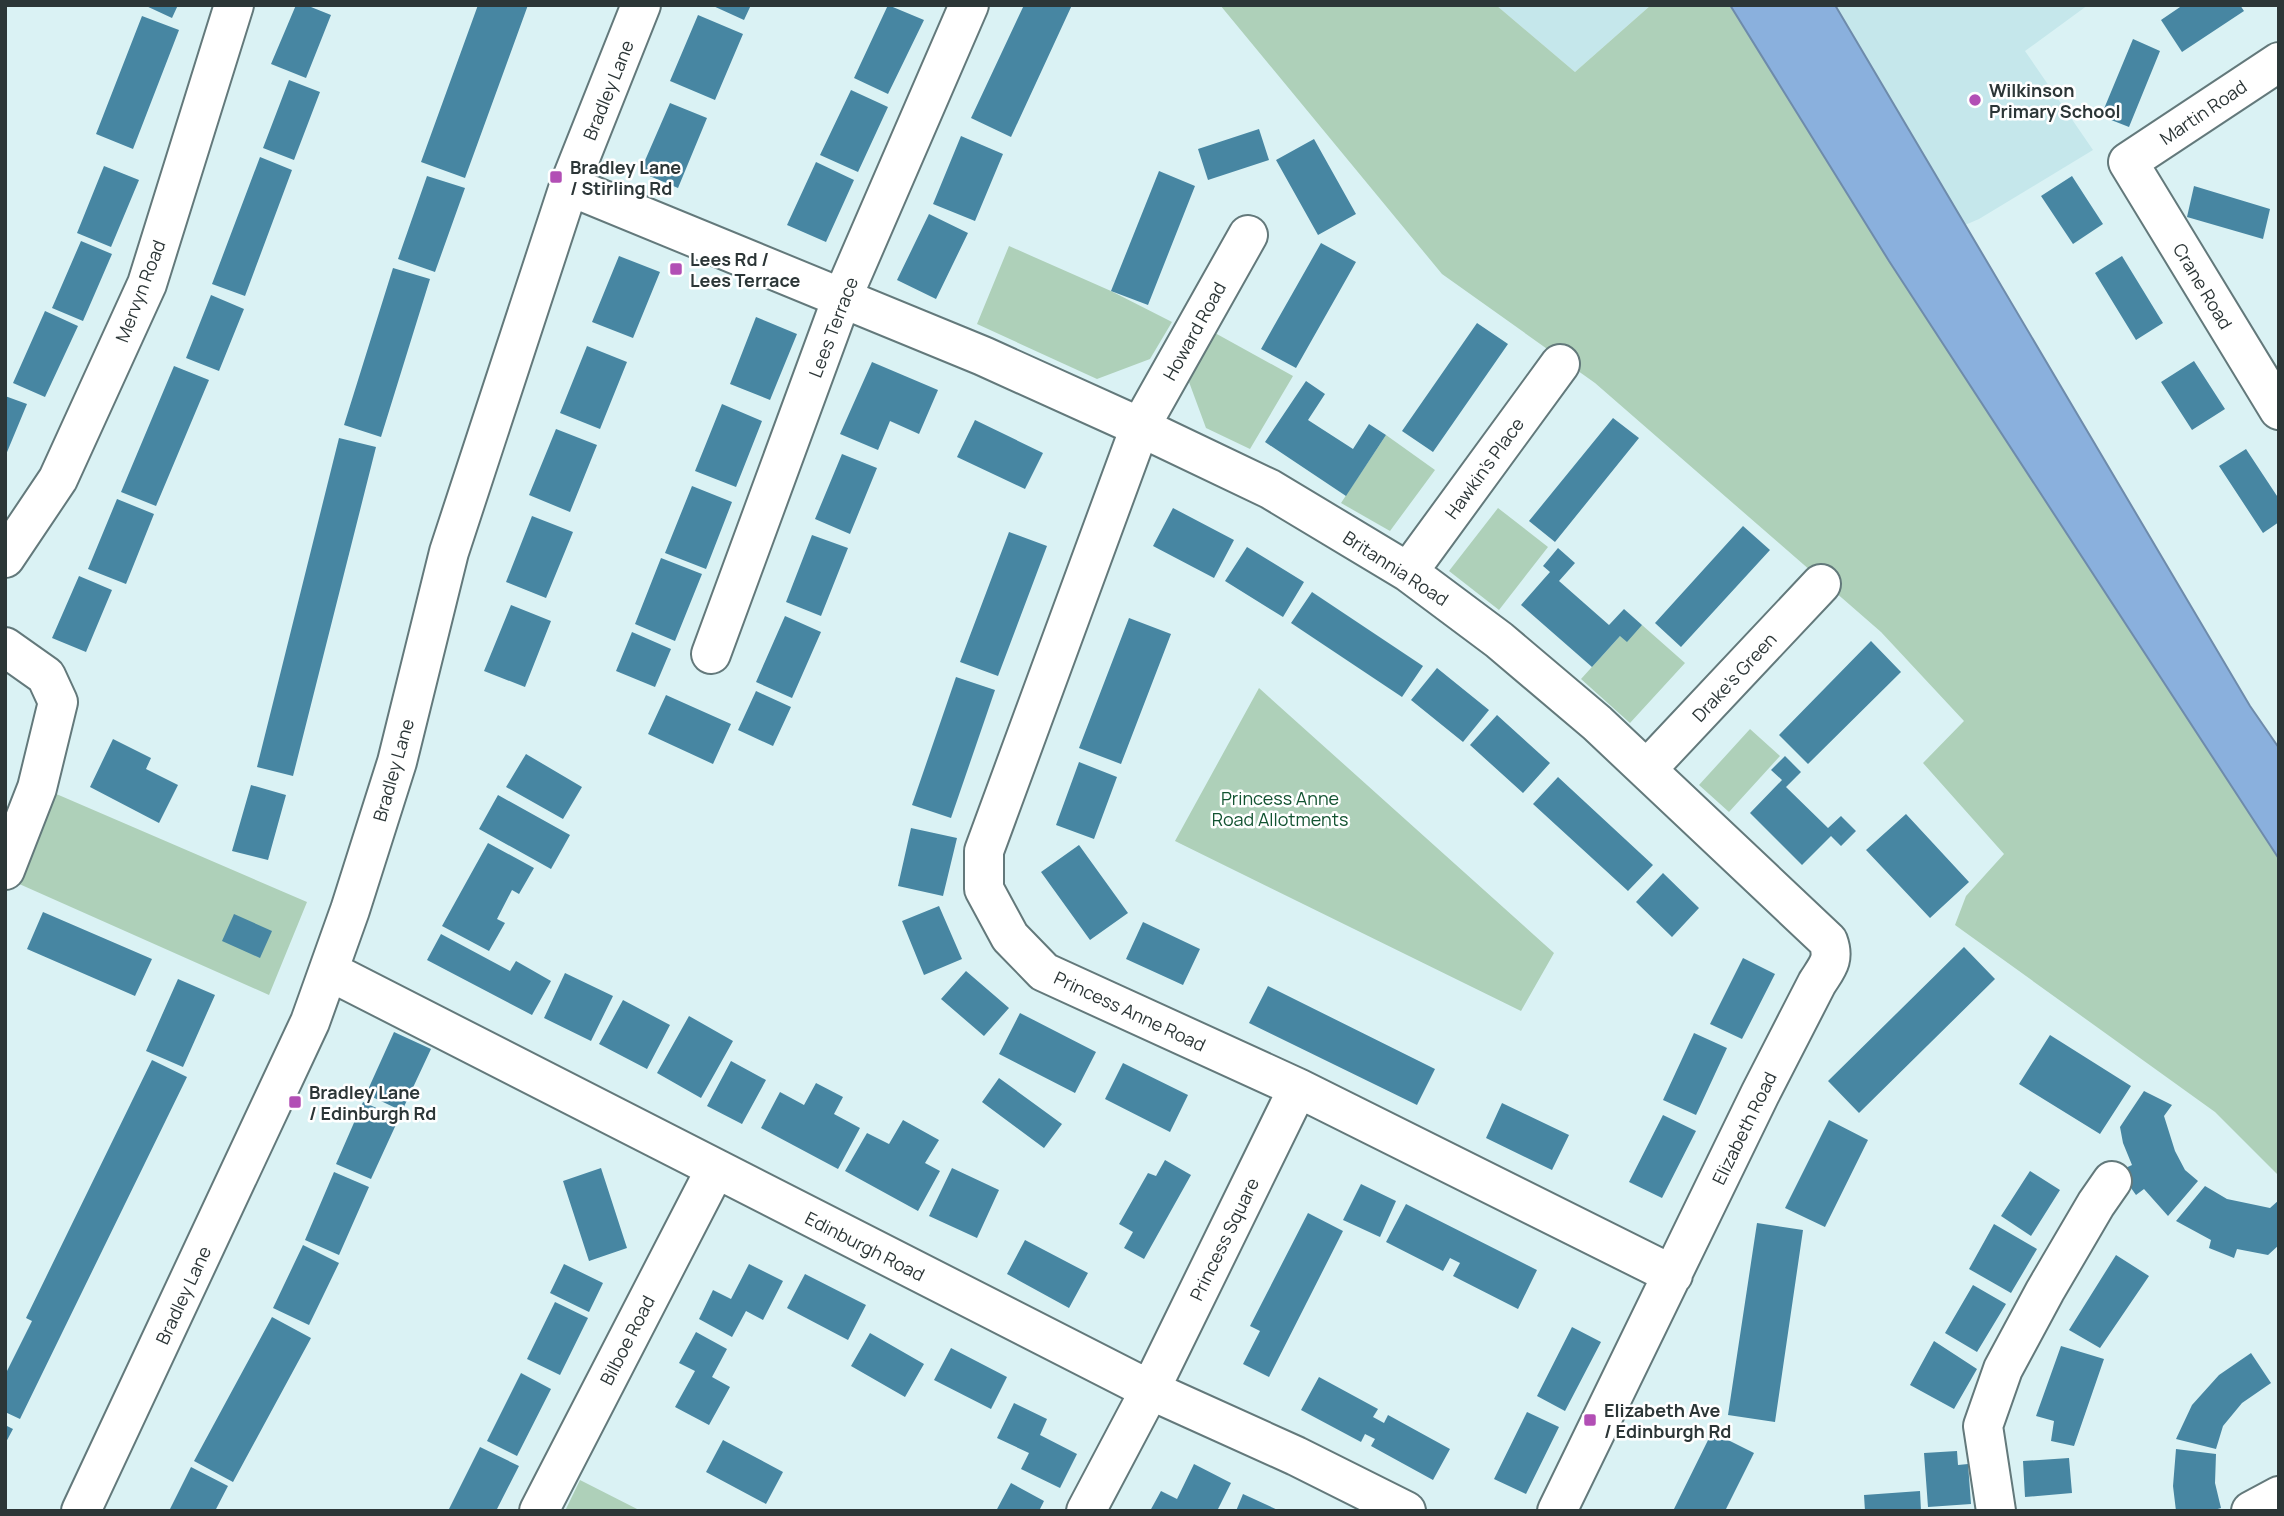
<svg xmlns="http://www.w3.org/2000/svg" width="2284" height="1516" font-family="Manrope,sans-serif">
<rect width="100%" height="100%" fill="#daf2f4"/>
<path fill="#c5e7eb" d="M1496,5H1651L1575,72Z
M1835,5H2088L2025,51L2093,150L1979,219L1965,225Z"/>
<path fill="#aed0b9" d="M1220,5H1496L1575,72L1651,5H1730L1889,261L2279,859V1176L2215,1112L1955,925L1966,896L2004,854L1923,763L1964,721L1881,632L1595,383L1442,274Z
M1009,246L1111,291L1172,322L1150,359L1097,379L977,324Z
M1215,333L1293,376L1250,449L1206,428L1189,382Z
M1386,435L1435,470L1390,531L1341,503Z
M1498,508L1548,547L1499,610L1449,571Z
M1642,625L1685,663L1630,723L1581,679L1620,636Z
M1259,688L1554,953L1521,1011L1175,841Z
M1750,729L1780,756L1729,812L1699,785Z
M54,793L307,902L269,995L17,883Z
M580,1480L641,1511H565Z"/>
<path fill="#8ab0dd" stroke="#6e8bab" stroke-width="2" d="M1730,5H1835L2250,706L2279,748V859L1889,261Z"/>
<path fill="#4786a2" d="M144,5H178L172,18Z
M296,5H306L331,15L306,78L271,64Z
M478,5H528L465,178L421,162Z
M711,5H751L744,20Z
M888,5L924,20L888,94L854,78Z
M1024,5H1072L1011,137L971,118Z
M2183,5H2240L2244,11L2182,52L2161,20Z
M698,15L743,34L715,100L670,81Z
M142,16L179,30L133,149L96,134Z
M2133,39L2160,51L2129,127L2101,116Z
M289,80L320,92L294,160L263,148Z
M851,90L888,107L858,172L820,155Z
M670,103L707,118L678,188L640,172Z
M1259,129L1269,160L1208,180L1198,149Z
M961,136L1003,154L975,221L933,204Z
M1314,139L1356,214L1318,235L1276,160Z
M260,157L292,170L245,296L212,284Z
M816,162L854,180L826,242L787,225Z
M104,166L139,180L111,247L77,233Z
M1159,171L1195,186L1148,305L1111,291Z
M427,176L465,188L435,272L398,259Z
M2072,176L2103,224L2073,244L2041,196Z
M2194,186L2270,209L2263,239L2187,217Z
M929,214L968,233L936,299L897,280Z
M81,241L112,254L83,321L52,308Z
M1321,243L1356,262L1296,368L1261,349Z
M619,256L660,272L633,338L592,322Z
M2122,256L2163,323L2136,340L2095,273Z
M393,268L430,279L381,437L344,425Z
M211,295L244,309L219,371L186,358Z
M45,311L78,326L45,397L13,383Z
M756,317L797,334L770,400L730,384Z
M1477,323L1508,344L1433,452L1402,431Z
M587,346L627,362L600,429L560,413Z
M2194,361L2225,409L2192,430L2161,382Z
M872,362L938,390L919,434L890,421L878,450L840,434Z
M174,366L209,380L156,506L121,492Z
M1306,381L1325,394L1308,420L1353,449L1369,424L1386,435L1346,496L1265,442Z
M5,396L27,404L5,457Z
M722,404L762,421L736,487L695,471Z
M1613,418L1639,438L1555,542L1529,521Z
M975,420L1043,453L1025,489L957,457Z
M556,429L597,445L570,512L529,495Z
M339,438L376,447L293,776L257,767Z
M2246,449L2279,499V522L2263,533L2219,466Z
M842,454L877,468L850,534L815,519Z
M692,486L732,502L706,569L665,553Z
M117,499L154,514L126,584L88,569Z
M1173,508L1234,540L1214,578L1153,546Z
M532,516L573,532L546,598L506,582Z
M1743,526L1770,550L1681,647L1655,623Z
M1009,532L1047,546L998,676L960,662Z
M812,535L848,548L821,616L786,602Z
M1247,547L1304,582L1283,617L1225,581Z
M1558,548L1575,563L1559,581L1609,625L1624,609L1642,625L1627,642L1620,636L1592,667L1521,605L1550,572L1543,566Z
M661,558L702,574L675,641L635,624Z
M79,576L112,590L86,652L52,638Z
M1312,592L1423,666L1402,697L1291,623Z
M511,605L551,621L525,687L484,671Z
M785,616L821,632L792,698L756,682Z
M1129,618L1171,634L1121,764L1079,748Z
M632,632L671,649L655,687L616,671Z
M1871,641L1901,672L1808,764L1779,735Z
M1437,668L1489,710L1463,742L1411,700Z
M956,677L995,690L951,818L912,805Z
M756,691L791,707L773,746L738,730Z
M666,695L731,724L713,764L648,734Z
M1497,715L1550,763L1523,793L1470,745Z
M113,739L151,758L146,769L178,785L159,823L90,787Z
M526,754L582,787L563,819L506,787Z
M1785,756L1801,772L1786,787L1828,828L1841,816L1856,831L1841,846L1831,836L1802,865L1750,813L1782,780L1771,770Z
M1079,762L1117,777L1094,839L1056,825Z
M1558,777L1653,865L1628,891L1533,804Z
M251,785L286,795L268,860L232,851Z
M498,795L570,835L551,869L479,829Z
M1906,814L1969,882L1930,918L1866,850Z
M911,828L957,838L943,896L898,886Z
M488,843L534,868L519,894L512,890L497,919L505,923L489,951L442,926Z
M1079,845L1128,913L1090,940L1041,872Z
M1663,873L1699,908L1672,937L1636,902Z
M939,906L962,959L924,975L902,921Z
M43,912L152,959L135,996L27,949Z
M234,914L272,931L260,958L222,941Z
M1143,922L1200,949L1183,985L1126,959Z
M441,934L510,971L516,961L551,981L532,1015L427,960Z
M1964,947L1995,979L1859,1113L1828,1081Z
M1743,958L1775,974L1742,1039L1710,1024Z
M966,971L1009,1008L984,1036L941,999Z
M565,973L613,996L591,1041L544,1018Z
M178,979L215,995L183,1067L146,1051Z
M1268,986L1435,1069L1417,1105L1249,1023Z
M623,1000L670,1025L647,1069L599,1044Z
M1020,1013L1096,1052L1075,1093L999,1054Z
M689,1016L733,1041L701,1098L657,1073Z
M394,1032L431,1049L402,1111L366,1094Z
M1694,1033L1727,1048L1696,1115L1663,1100Z
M2050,1035L2131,1086L2100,1134L2019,1084Z
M152,1060L187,1077L20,1419L5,1412V1375L32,1321L26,1318Z
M731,1061L766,1080L742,1124L707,1106Z
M1123,1063L1188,1095L1170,1132L1105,1099Z
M999,1078L1062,1124L1044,1148L982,1102Z
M816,1083L843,1097L834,1114L860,1128L838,1169L761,1128L780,1092L804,1105Z
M2144,1091L2172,1105L2164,1116L2175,1151L2185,1170L2198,1181L2168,1216L2144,1189L2136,1195L2119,1171L2132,1165L2123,1143L2120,1127Z
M363,1102L399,1118L371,1179L336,1164Z
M1502,1103L1569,1135L1552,1170L1486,1138Z
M1663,1115L1696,1131L1662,1198L1629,1182Z
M903,1120L939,1140L925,1163L940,1171L918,1211L845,1171L867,1133L889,1144Z
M1829,1120L1868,1140L1825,1227L1785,1208Z
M1165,1160L1191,1175L1144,1259L1124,1248L1133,1232L1119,1224L1148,1173L1156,1176Z
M601,1168L627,1248L589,1261L563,1181Z
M952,1168L999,1190L977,1238L929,1216Z
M2030,1171L2060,1190L2031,1236L2001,1216Z
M334,1172L369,1187L339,1255L305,1240Z
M1361,1184L1396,1201L1380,1237L1343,1220Z
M2205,1186L2227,1199L2270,1208L2279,1200V1245L2268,1255L2237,1249L2234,1258L2209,1248L2211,1240L2176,1221Z
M1406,1204L1537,1270L1518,1309L1453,1276L1460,1263L1450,1258L1443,1271L1386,1242Z
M1308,1213L1343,1231L1269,1377L1243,1364L1260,1331L1250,1326Z
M1757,1223L1803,1230L1775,1422L1728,1415Z
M1994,1224L2037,1249L2011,1293L1969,1269Z
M1025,1240L1088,1273L1069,1308L1007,1274Z
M303,1245L339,1263L309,1325L273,1308Z
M2116,1255L2149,1276L2100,1348L2069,1330Z
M564,1264L603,1283L589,1312L550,1293Z
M749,1264L783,1281L763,1320L746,1311L732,1337L699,1319L713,1290L731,1299Z
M805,1274L866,1305L848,1340L787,1308Z
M1973,1285L2006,1304L1977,1352L1945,1333Z
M555,1302L588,1318L560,1375L527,1359Z
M272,1317L311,1338L233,1482L194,1461Z
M1572,1327L1601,1342L1565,1411L1537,1396Z
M696,1332L727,1349L712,1377L730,1387L709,1425L675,1407L695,1371L679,1363Z
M870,1333L924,1364L905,1397L851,1366Z
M1934,1341L1977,1369L1954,1409L1910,1385Z
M2061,1346L2104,1359L2074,1446L2051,1441L2054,1421L2036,1416Z
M951,1348L1007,1377L991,1409L934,1380Z
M2251,1353L2271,1383L2242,1403L2223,1426L2216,1449L2176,1439L2192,1405L2219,1375Z
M521,1373L551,1389L517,1456L487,1441Z
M1319,1377L1378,1409L1373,1417L1384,1423L1388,1415L1450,1449L1433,1480L1371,1446L1375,1439L1365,1434L1361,1442L1301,1410Z
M1014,1403L1047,1419L1040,1435L1077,1454L1060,1488L1021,1469L1029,1453L997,1438Z
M1527,1412L1559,1427L1526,1494L1494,1479Z
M5,1425L13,1429L5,1444Z
M1712,1432L1754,1453L1725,1511H1673Z
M723,1440L783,1472L766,1504L706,1472Z
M480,1447L519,1466L496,1511H448Z
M2176,1449L2216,1454L2215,1483L2221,1508L2211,1511H2176L2173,1486Z
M1957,1451L1958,1465L1968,1464L1971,1504L1928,1507L1924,1453Z
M2069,1458L2072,1493L2025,1497L2023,1461Z
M1194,1464L1231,1483L1217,1511H1150L1161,1491L1177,1499Z
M191,1467L228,1486L215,1511H169Z
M1011,1483L1044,1501L1039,1511H996Z
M1920,1491L1921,1511H1865L1864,1495Z
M1243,1494L1280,1511H1236Z"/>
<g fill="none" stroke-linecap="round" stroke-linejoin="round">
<defs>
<path id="minor" d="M2279,62L2128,162L2279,410
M569,186L983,356L1140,427L1270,489L1408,572L1499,640L1597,723L1828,941C1835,960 1827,967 1817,983L1760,1094L1557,1511
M1248,235L1140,427L984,851V889L1010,937L1044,972L1298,1088L1673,1275
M5,558L58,479L147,284L234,5
M1408,572L1560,364
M5,647L46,676L58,702L37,788L5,870
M711,654L842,298L969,5
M1647,769L1821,584
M329,971L1150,1390L1296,1456L1406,1511
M81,1511L310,1022L350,910L397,762L449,552L569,186L641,5
M539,1511L715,1170
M1086,1511L1150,1390L1298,1088
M1996,1511L1983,1426L2003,1369L2045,1291L2096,1204L2112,1181
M2251,1511L2279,1496"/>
</defs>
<use href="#minor" stroke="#63797b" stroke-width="42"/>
<use href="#minor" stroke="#fff" stroke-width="38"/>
</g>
<g fill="#b24fb5" stroke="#fff" stroke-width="2.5">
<circle cx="1975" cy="100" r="7"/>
<rect x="549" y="170" width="14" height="14" rx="3.5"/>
<rect x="669" y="262" width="14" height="14" rx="3.5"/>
<rect x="288" y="1095" width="14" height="14" rx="3.5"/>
<rect x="1583" y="1413" width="14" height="14" rx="3.5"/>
</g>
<g text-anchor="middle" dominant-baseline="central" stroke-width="5" stroke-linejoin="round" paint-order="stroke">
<g font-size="18" fill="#2c3637" stroke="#fff">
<text transform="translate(608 90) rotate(-68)">Bradley Lane</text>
<text transform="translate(2203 112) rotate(-34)">Martin Road</text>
<text transform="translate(2203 286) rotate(59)">Crane Road</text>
<text transform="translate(140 291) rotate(-69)">Mervyn Road</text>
<text transform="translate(833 327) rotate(-69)">Lees Terrace</text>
<text transform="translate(1194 331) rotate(-61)">Howard Road</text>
<text transform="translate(1484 468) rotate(-54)">Hawkin's Place</text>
<text transform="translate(1396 568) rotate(33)">Britannia Road</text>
<text transform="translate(1734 677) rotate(-47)">Drake's Green</text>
<text transform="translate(393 770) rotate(-74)">Bradley Lane</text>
<text transform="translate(1130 1011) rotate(25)">Princess Anne Road</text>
<text transform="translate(1744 1128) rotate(-64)">Elizabeth Road</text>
<text transform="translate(1224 1239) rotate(-64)">Princess Square</text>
<text transform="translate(865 1246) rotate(27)">Edinburgh Road</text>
<text transform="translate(183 1295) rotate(-65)">Bradley Lane</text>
<text transform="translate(627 1340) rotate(-63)">Bilboe Road</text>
</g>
<g font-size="18" font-weight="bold" fill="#2c3637" stroke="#fff" text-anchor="start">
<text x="1989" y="90">Wilkinson<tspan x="1989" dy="21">Primary School</tspan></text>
<text x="570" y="167">Bradley Lane<tspan x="570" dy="21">/ Stirling Rd</tspan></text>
<text x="690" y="259">Lees Rd /<tspan x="690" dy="21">Lees Terrace</tspan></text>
<text x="309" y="1092">Bradley Lane<tspan x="309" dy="21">/ Edinburgh Rd</tspan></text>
<text x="1604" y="1410">Elizabeth Ave<tspan x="1604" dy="21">/ Edinburgh Rd</tspan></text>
</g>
<g font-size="18" fill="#125331" stroke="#fff">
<text x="1280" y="798">Princess Anne<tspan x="1280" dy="21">Road Allotments</tspan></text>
</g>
</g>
<rect width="2284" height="1516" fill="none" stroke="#2c3637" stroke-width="14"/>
</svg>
